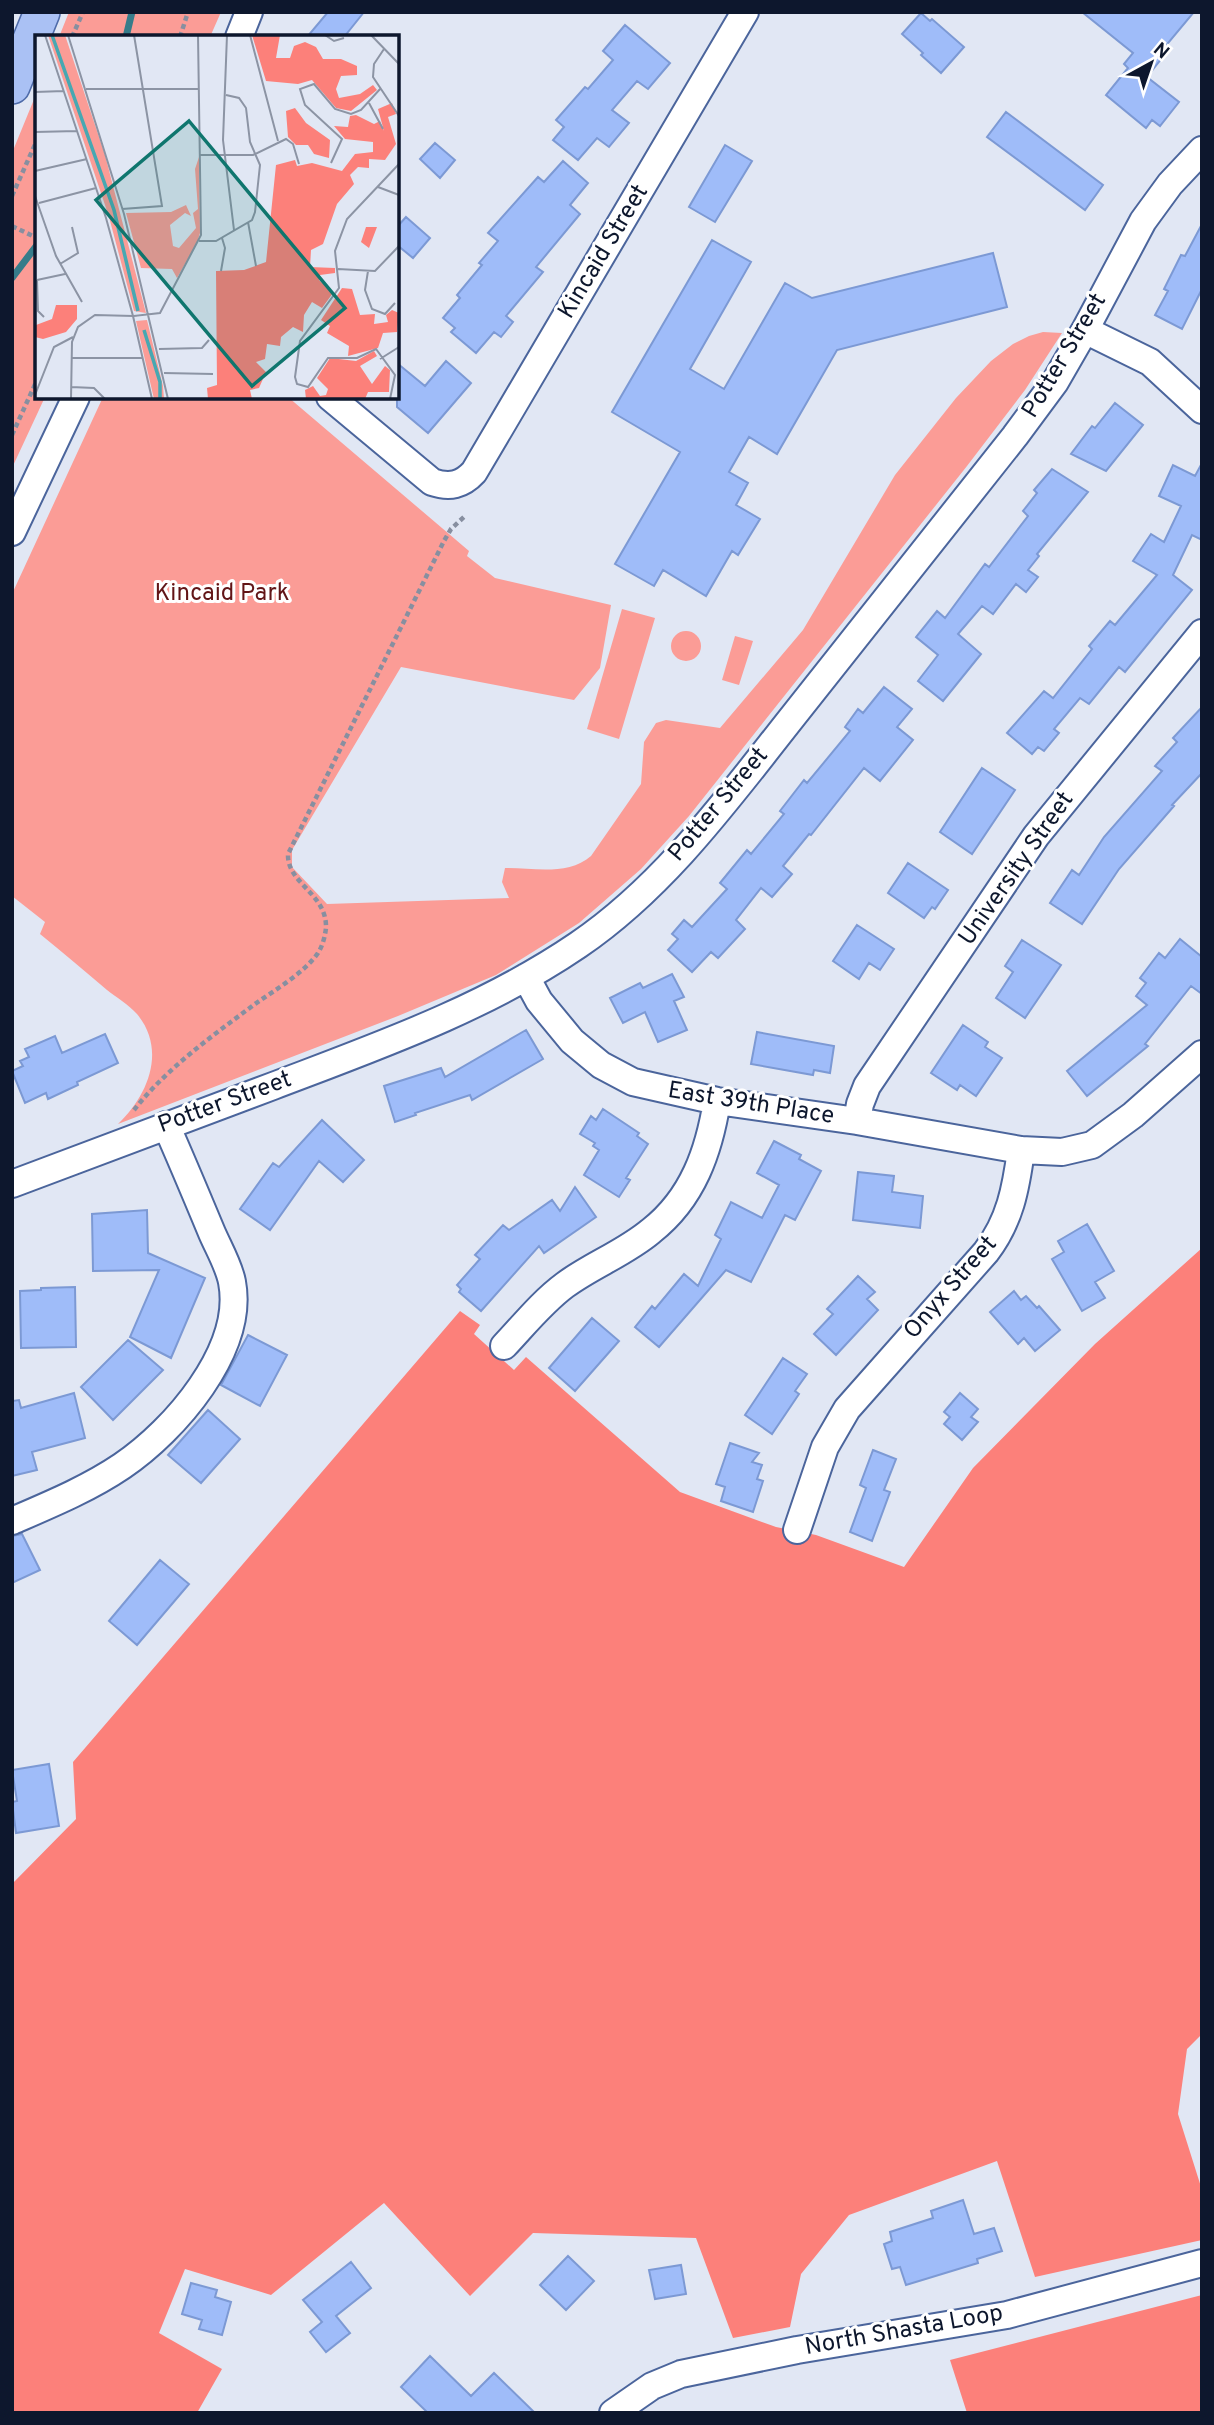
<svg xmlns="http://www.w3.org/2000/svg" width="1214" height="2425" font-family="Overpass,sans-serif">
<rect width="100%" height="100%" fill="#e1e7f4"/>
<path fill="#fb9c96" d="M69,12H221L210,37H59Z
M37,92V397H45L12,468V153Z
M1043,332L1062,333L1025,390L967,466L689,816L641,869L579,923L496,975L398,1016L118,1124C148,1096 167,1050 137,1014C129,1005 116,997 107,990C85,971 63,953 40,934L45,922L12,896V594L103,397H288L469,551L467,556L495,578L611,605L600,668L574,700L401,667L292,850V867L327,904L509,898L502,882L505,868C534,868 568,876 591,856L641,784L644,742L656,723L666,720L720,728L803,630L895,475L956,398L991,361L1013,344L1029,336Z
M622,609L655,618L619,739L587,729Z
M671 646a15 15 0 1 1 30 0a15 15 0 1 1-30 0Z
M735,636L753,641L739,685L722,680Z"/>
<path fill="#fc807a" d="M1202,1248V2034L1187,2049L1178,2114L1202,2190V2240L1035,2277L997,2161L849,2215L801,2274L790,2327L733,2338L696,2238L533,2233L470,2296L384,2203L271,2295L185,2269L159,2333L222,2369L197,2413H12V1884L76,1819L73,1762L460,1311L480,1325L474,1334L514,1370L526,1357L680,1492L776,1527L816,1535L904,1567L973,1468L1095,1344Z
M1202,2295V2413H967L950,2360Z"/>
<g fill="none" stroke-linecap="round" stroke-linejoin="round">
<path stroke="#367c8a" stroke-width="7" d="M126,37L132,12
M12,278L37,245"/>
</g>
<path fill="#9fbcf9" stroke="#7c99d4" stroke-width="2" d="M328,12H364L344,37H307Z
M1082,12H1194L1158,55L1162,58L1147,77L1179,102L1160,126L1152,120L1146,128L1106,95L1128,68L1124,64L1133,53Z
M921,13L930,21L932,19L964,47L941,73L921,55L923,53L902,34Z
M625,25L670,63L648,89L637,81L612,110L629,123L609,147L597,138L578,160L553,140L564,127L556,120L585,87L588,89L613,60L603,51Z
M1006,112L1103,185L1085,210L987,137Z
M435,143L455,160L440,178L420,159Z
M725,145L752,161L715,222L689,207Z
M563,161L588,183L570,205L580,214L536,267L543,272L506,316L513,322L501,337L494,332L476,353L451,332L455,328L443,318L460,298L457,295L482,265L479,263L498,241L488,233L538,177L544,182Z
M406,217L430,238L413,258L397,245V227Z
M1202,224V289L1182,329L1155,315L1168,291L1164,289L1181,255L1185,256Z
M712,240L751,262L690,369L724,389L785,283L812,298L993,253L1007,307L837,350L777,454L749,437L729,472L748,483L736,505L760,519L738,555L732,551L706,596L663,570L654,586L615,564L680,452L612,412Z
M446,361L471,383L428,433L397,407V363L425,386Z
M1115,403L1143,425L1106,471L1071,454L1092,426L1095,428Z
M1202,463V540L1192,535L1173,575L1192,590L1125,672L1119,667L1089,704L1080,698L1054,729L1059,733L1044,751L1038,747L1032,754L1007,733L1044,691L1053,698L1092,649L1089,646L1110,621L1115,625L1157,575L1133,561L1151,534L1164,542L1181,506L1159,496L1173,465L1195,476Z
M1052,469L1088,492L1037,554L1039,556L1028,570L1038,577L1026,592L1016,584L993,614L982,606L958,634L981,654L943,701L918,681L938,655L916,637L937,611L945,618L985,564L989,567L1028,516L1023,511L1037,493L1034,490Z
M884,687L912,709L897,727L913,740L880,781L864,768L811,835L809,834L783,866L792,874L772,897L761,888L736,920L745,929L718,958L711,952L692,972L668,950L678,939L672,934L684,920L692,927L727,889L720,883L747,850L751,854L784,814L780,811L804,780L807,783L850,731L845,727L858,709L863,713Z
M1202,707V773L1172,805L1174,806L1119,869L1082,924L1050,903L1072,870L1079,875L1104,837L1162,771L1155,766L1177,742L1173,738Z
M982,768L1015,790L972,854L940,832Z
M908,863L948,890L935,909L932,907L924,918L888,893Z
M857,925L894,949L880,970L869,963L859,979L833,961Z
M1180,939L1202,957V994L1191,986L1145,1044L1148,1046L1087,1096L1067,1071L1147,1005L1136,996L1146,983L1140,978L1159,953L1165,958Z
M1022,940L1061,965L1025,1018L996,998L1013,972L1005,966Z
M672,974L684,997L674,1001L687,1030L658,1042L645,1012L623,1023L610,998L640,983L643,988Z
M963,1025L988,1042L985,1047L1002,1058L976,1096L960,1085L957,1090L931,1073Z
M526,1030L543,1059L472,1100L470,1095L415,1113L416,1115L395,1122L384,1086L441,1068L445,1077Z
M757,1032L834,1046L830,1073L814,1070L813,1075L751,1064Z
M105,1034L118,1063L77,1082L78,1085L48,1099L46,1093L25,1103L12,1071L23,1066L20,1061L29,1057L25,1049L55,1036L62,1053Z
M603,1109L639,1133L637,1136L648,1144L626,1178L630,1180L619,1197L584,1175L599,1150L593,1146L595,1143L580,1134L591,1116L596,1120Z
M322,1120L364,1160L343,1182L319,1161L270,1230L240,1209L273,1163L279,1167Z
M774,1141L801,1155L799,1159L821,1171L795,1220L785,1215L751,1282L726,1270L659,1347L635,1327L652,1306L655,1309L684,1274L698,1286L721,1239L715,1235L731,1202L762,1218L779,1185L757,1173Z
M858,1172L894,1176L892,1192L923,1196L920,1228L853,1220Z
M575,1187L596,1217L544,1253L539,1246L481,1311L459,1292L461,1289L457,1285L480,1259L475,1255L503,1225L509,1230L552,1200L560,1211Z
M147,1210L148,1253L205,1278L171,1358L130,1337L159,1270L93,1271L92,1214Z
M1087,1224L1114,1271L1095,1282L1105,1298L1082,1311L1052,1259L1064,1252L1058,1241Z
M858,1276L875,1292L867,1299L878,1310L836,1355L814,1334L833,1314L827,1309Z
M75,1287L76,1347L21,1348L20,1291L41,1290V1288Z
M1014,1291L1021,1300L1026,1296L1037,1308L1039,1306L1060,1330L1035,1351L1024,1338L1018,1344L990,1312Z
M592,1318L619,1341L575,1391L549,1368Z
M248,1335L287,1355L260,1406L221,1385Z
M128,1340L163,1370L113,1420L81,1387Z
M783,1358L807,1374L795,1391L799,1394L772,1434L745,1415Z
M74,1393L85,1438L32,1452L37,1470L12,1476V1401L19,1400L21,1408Z
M960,1393L978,1409L971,1417L978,1422L962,1440L944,1424L950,1417L944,1412Z
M208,1410L240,1439L201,1483L168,1455Z
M730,1443L759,1453L752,1462L762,1465L757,1479L763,1481L753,1512L721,1501L725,1487L716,1484Z
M873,1450L896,1459L884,1490L890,1492L872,1541L850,1532L866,1488L860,1485Z
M22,1534L40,1570L12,1583V1536Z
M160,1560L189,1584L137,1645L109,1621Z
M49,1764L59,1826L16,1833L12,1802L17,1801L12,1770Z
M963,2200L974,2234L994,2228L1002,2251L977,2259L978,2263L906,2285L900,2267L892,2269L884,2244L892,2241L890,2232L933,2218L931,2211Z
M568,2256L594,2281L566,2310L540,2285Z
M351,2262L371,2288L336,2316L350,2333L326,2352L310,2332L322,2322L303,2300Z
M681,2265L686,2294L655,2299L649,2270Z
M191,2283L217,2290L215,2297L231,2302L222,2335L199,2329L202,2320L182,2314Z
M430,2356L471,2396L494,2373L535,2413H428L401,2387Z"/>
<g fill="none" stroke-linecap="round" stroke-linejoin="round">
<defs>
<path id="minor" d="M239,37L249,12
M1085,330L1150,362L1202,410
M330,397L432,482C450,488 462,485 474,472L745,12
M12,532L76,397
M526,977L539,1001L572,1041L601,1065L633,1082L717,1101L857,1121L1021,1150L1062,1152L1092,1145L1133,1115L1202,1054
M857,1121L860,1104L867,1086L1036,836L1202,633
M12,1184C99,1151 186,1118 273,1086C378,1046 484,1009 578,945C665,886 729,797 794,715C867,622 941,529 1015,436L1055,382L1085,330L1143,221L1170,184L1202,150
M504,1346C523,1326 542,1302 565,1285C592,1265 625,1253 651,1231C693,1198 709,1151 717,1101
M12,1521C49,1505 88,1489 122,1466C174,1431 245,1350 232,1282C229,1266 219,1249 212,1233C197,1197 182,1161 166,1125
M797,1530L825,1447L847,1409L986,1252C1010,1221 1016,1188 1021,1150
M613,2413L652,2386L681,2374L797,2350L1007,2315L1202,2263"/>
<path id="major" d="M12,86L42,12"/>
</defs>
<use href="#minor" stroke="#4b659c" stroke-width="30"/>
<use href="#major" stroke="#4e6ba9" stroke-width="38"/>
<path stroke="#878fa0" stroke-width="4.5" stroke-dasharray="5 3.5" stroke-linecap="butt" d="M72,37L83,12
M180,37L188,12
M12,196L37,140
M12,226L37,238
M12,435L37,380
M134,1110C167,1068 212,1036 255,1004C276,989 303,974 318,953C323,945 325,936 326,928C327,893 287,884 288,854L444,541L451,529L466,515"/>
<use href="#minor" stroke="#fff" stroke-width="26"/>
<use href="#major" stroke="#aac1f4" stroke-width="35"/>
</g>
<g text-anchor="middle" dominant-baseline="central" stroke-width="6" stroke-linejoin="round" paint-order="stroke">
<g font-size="24" fill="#0d172d" stroke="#fff">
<text transform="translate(604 252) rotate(-59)">Kincaid Street</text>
<text transform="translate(1065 356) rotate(-59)">Potter Street</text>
<text transform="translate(719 805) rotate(-50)">Potter Street</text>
<text transform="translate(1017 869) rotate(-55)">University Street</text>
<text transform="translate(225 1103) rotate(-20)">Potter Street</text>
<text transform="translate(751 1104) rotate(9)">East 39th Place</text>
<text transform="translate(951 1288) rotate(-49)">Onyx Street</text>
<text transform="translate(904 2331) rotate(-10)">North Shasta Loop</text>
</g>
<g font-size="24" fill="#621517" stroke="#fff">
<text x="222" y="594">Kincaid Park</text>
</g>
</g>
<g transform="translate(35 35)">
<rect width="364" height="364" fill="#e1e7f4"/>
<path d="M13,0H30L70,120L111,278L99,276L74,182ZM164,122L165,198L162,208L142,243L137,234L106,233L91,178L136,177L151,170L156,181L150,178L135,190L138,211L144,213L161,193L158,178L163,174L160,134ZM112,285L128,351L129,364H119L101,286Z" fill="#fb9c96"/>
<path d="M217,0H245L241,23H255L259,11L270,7L281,12L288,24H306L322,31V40L306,41L301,54L304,63L325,59L338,50L342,55L316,76L301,73L277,45L263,49L231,46ZM357,68L361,79L353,82L361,109L350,125L334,124V133L323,132L315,140L319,149L302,169L288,209L276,215L275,232L300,233V238L285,240L284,245L298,258L287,273L277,267L269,280L268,297L258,292L246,302L245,311L232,309L230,324L221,327L231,337L224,353L215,355L217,364H173L172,353L182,350L181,236L209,235L231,227L241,130L260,125L262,131L277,128L307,136L320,119L338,117V107L310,104L299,91L313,92L315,81L321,80L339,89L345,86L349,96L343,74ZM260,73L271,88L295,105L294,123L279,119L273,110H261L253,102L251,76ZM331,192H342L334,213L326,207ZM307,253L317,254L325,280L340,279L339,289L353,287L351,280L357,275L364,278L362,297L348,298L343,313L313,321L314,311L292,298L295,291L286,285ZM21,270H42V284L31,297L8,304L0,302V285L1,290L17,284ZM339,316L342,321L325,331L337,349L350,331L355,335L354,357H333L330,364H271L270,355L278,351L285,361L291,360L293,354L282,343L295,323L321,326Z" fill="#fc807a"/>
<path fill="none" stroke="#47a8b2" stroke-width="3.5" d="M17,0L79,175L103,276M109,295L125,347V364"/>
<path fill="none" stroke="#8c94a4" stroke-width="2" d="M10,0L71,183L98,281L60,280L43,292L37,307L36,364M33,0L89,179L133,364M192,0L188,105L199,195M215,0L243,106M290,0L299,6L309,3M336,0L364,29M349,14L339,29L338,42L364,81M51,54H164M0,57L29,56M334,68L348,94M0,97L42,96M165,120H218L251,104L258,109L264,129M296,128L307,104L270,70L265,54L279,49L300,74L316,79L326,75L346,53M0,136L52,124M343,152L364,160M0,161L21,221L47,267M4,168L61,153M87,174L127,171L99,0M213,187L221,231M164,206H181L217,185L220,177L225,130L215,107L211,73L204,63L191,60M25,229L43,218L37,192M303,234L340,236L364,211M186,236L190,213L187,203M333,236L330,255L337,274L350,279L360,268M2,245L3,276L9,282M2,245L30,239M124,314L167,313L174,305M37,323H108M345,324L364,312M129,338L178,339M36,352L59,353L70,364M0,360L19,312L38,302M117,364L98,281L125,278L166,200L163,0M355,364L360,340L341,314L322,323H293L273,352L262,349L260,342L265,306L304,253L300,216L312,184L364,129"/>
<path fill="#0f766e" fill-opacity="0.15" stroke="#0f766e" stroke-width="3.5" d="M154,86L310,273L217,351L61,165Z"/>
<rect width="364" height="364" fill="none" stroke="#0d172d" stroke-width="3.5"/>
</g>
<rect width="1214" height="2425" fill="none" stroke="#0d172d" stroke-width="28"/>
<g transform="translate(1151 63) rotate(40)" stroke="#ffffff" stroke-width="5" paint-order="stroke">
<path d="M0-5L12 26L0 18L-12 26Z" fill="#0d172d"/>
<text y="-10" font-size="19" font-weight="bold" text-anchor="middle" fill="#0d172d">N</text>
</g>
</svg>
